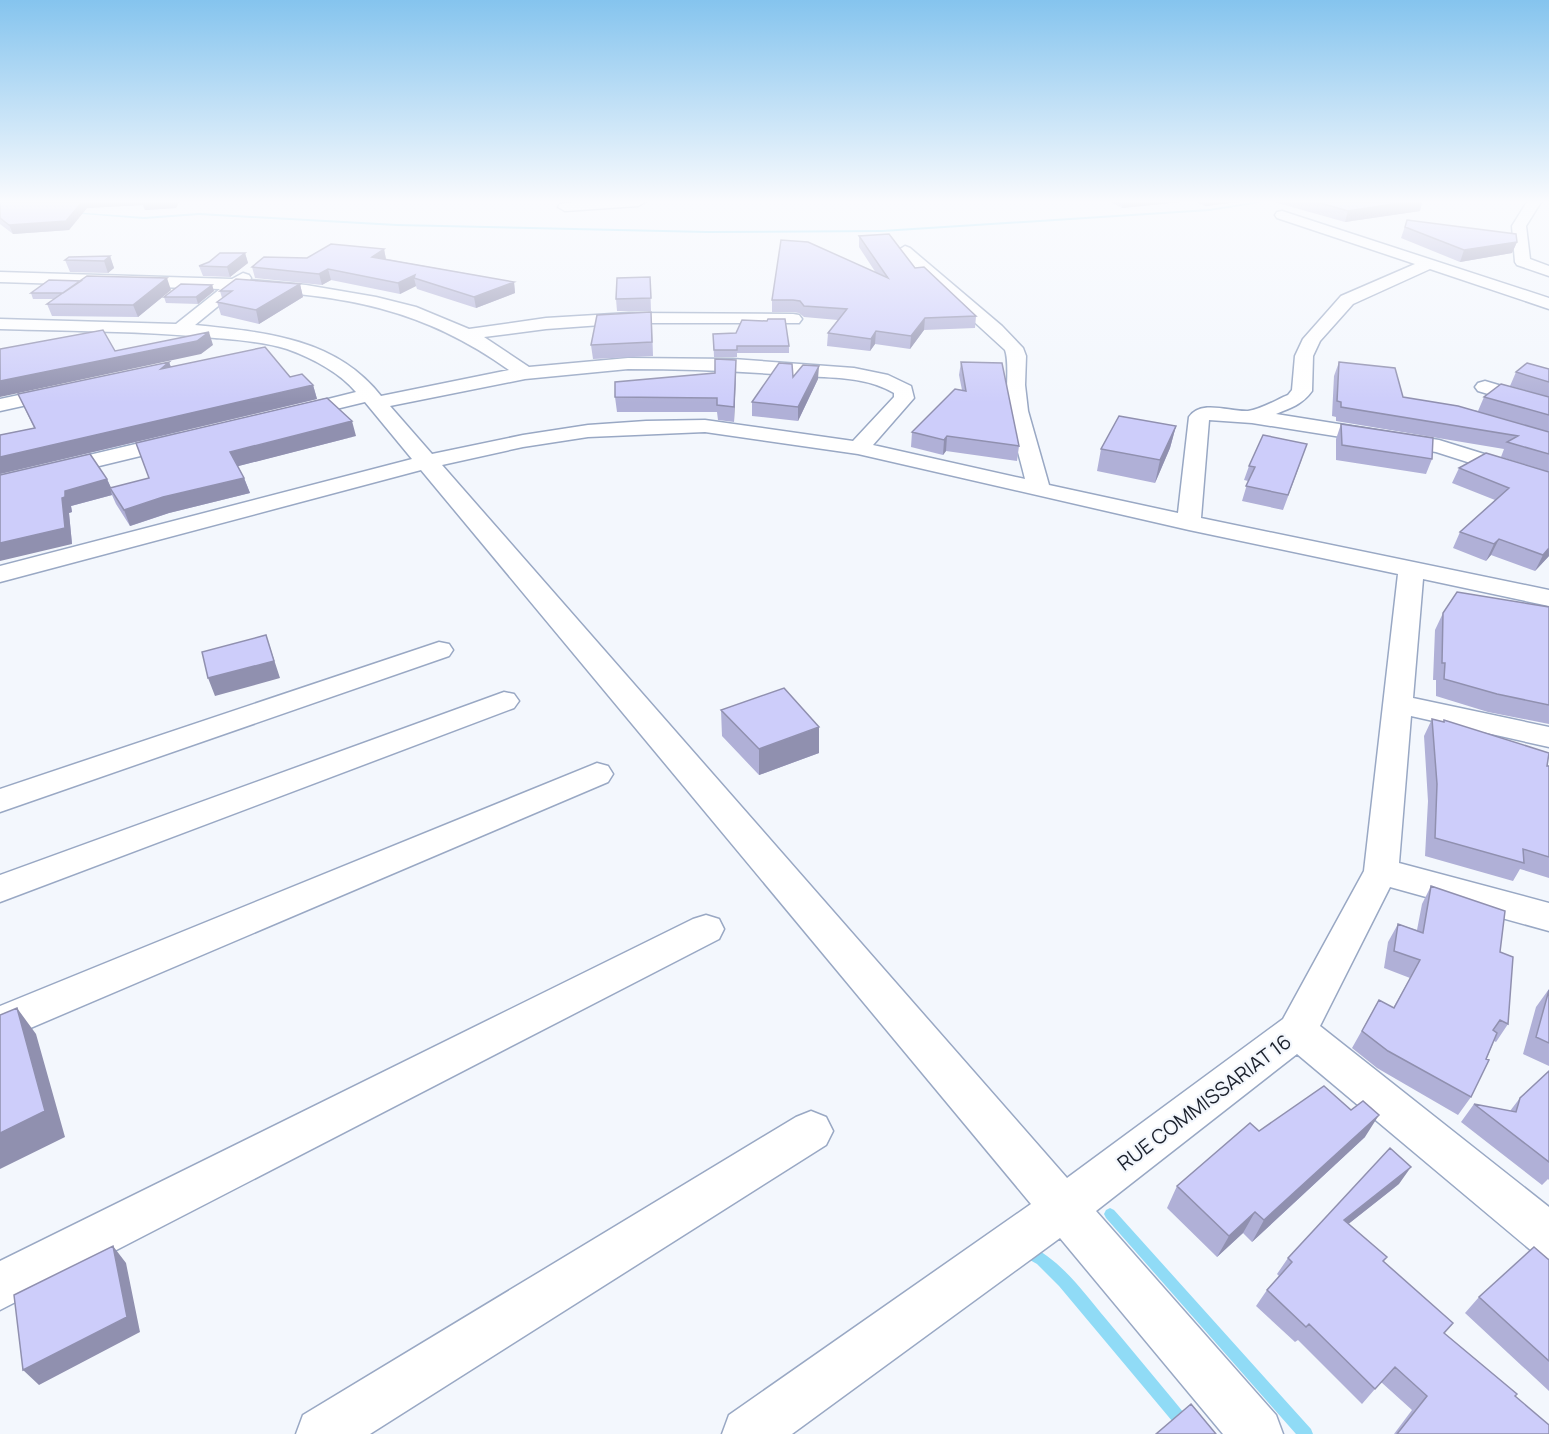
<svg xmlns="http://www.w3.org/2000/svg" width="1549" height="1434" font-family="Manrope,sans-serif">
<rect width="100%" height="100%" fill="#f3f7fd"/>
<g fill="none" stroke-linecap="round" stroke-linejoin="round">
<path fill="#90dbf6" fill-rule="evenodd" d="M1254,202H1265L1209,211L882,232L707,233L397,226L199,215L144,219L70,213L72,212L144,217L199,213L397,224L707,231L882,230L1209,209Z
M1110,1208L1114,1210L1311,1429L1313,1434H1296L1106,1218L1104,1214L1106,1210Z
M1026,1244C1060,1258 1083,1292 1106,1319C1136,1355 1167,1392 1197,1429L1199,1434H1183L1059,1286L1037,1264L1021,1255L1020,1250L1021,1245Z"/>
<defs>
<path id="minor" d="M574,202H645L638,206L565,211L558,207L560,204Z
M1527,202H1541L1526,226L1530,259L1549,266V276L1517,265L1515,262L1512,226Z
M1282,211L1549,298V309L1430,269L1353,304L1320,341L1313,356L1312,391C1302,405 1290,408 1276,414L1439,440L1549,474V488L1436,452L1252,423L1209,420L1201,518L1549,590V606L1423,579L1413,698L1549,727V747L1411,716L1399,863L1549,903V931L1390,887L1320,1026L1549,1207V1259L1533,1252L1297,1054L1096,1211L1276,1415L1283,1434H1223L1060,1238L792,1434H722L729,1415L1031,1204L421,470L0,582V566L412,459L365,402L295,419L288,417L285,413L288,409L356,392C339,372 312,358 287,349C265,342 238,340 215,338C144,331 72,331 0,329V319L176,324L220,289L0,282V272L232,279L243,273L249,275L251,278L250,280L306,285L376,297L416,307L469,329L546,318L629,313L793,314L799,315L802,319L799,323H629L546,329L484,337L529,367L628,358L733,359L854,368L888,375L911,386L914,398L873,445L1025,479C1020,457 1012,434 1008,411C1005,393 1010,363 1005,350L900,254L897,251L905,246L910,248L1002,326L1023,348L1026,356L1025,385L1028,411L1049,485L1178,513L1189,417C1201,399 1230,412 1248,411C1261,409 1276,400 1288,395L1292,390L1295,356L1303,339L1341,296L1415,264L1277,218L1275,215L1277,212ZM239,289C344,296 421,307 509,370L381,396C336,338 264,332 195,325ZM628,369C686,369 742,371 800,376C832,378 865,376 894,393V397L853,441L705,420L646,421L588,425L523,435L432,454L390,406L525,379ZM705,432L858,454L1189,530L1398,574L1364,871L1283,1019L1067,1178L442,465L523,447L588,437Z
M1485,381L1549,400V412L1478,391L1475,387L1478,383Z
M61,386L68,388L71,392L68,396L0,411V399Z
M178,434L186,435L189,440L186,445L0,490V476Z
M439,642L449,644L453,650L449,656L0,812V789Z
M504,692L514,694L519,701L514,708L0,902V875Z
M597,763L608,766L613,774L608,782L0,1041V1006Z
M706,915L719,919L724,929L719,939L0,1310V1261L693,919Z
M811,1111L826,1117L833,1131L826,1145L370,1434H296L303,1415L796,1117Z"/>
</defs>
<use href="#minor" stroke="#99a8c4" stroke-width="3"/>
<use href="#minor" fill="#fff" fill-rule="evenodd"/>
</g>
<path fill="#b0b0d7" d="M0,202H179L176,208L145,210L143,205L87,208L69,230L13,234L0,224Z
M1110,202H1181L1122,208Z
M1196,202H1240L1205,206Z
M1274,202H1422L1420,211L1345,222Z
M1407,220L1517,242L1512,253L1460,262L1401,238Z
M859,236L915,268L976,316L975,328L924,330L910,349L875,344L870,351L827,346L828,333L838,320L804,317L799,313L793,312H772V300L876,273L859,247Z
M384,249L386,259L514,282L515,293L476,308L417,289L416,286L400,294L331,280L322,285L255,278L252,267L307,258Z
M245,253L248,263L230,277L203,276L199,266Z
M110,256L114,268L108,273L70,272L65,260Z
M650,277L651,311H617L616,299Z
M300,284L303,297L259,324L221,315L217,302L222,298L220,291Z
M212,285L214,291L198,304L166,303L164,297Z
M171,290L138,317L52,316L47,304L54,299H33L31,293Z
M652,325L653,356L593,359L591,345Z
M713,334L789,346V353H737V357H714Z
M736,360L734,422L718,420L717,412H617L615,397L715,373Z
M169,362L171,367L290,377L313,385L317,399L0,474V435L34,428L18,394Z
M961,362L1019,446L1017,461L946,451L943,455L911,447L912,432L962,390L959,375Z
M1339,362L1403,397L1478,411L1484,397L1531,392L1510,386L1516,372L1549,369V432L1480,412L1549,432V472L1501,457L1504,449L1336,421V417L1332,416L1334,376Z
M793,377L818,379L798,421L752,416V402Z
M1341,424L1432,459L1426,474L1336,460V439Z
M1176,426L1170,448L1155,483L1097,471L1101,449Z
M356,436L238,466L244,478L250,493L169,513L130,526L116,504L112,495L71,506L72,512L69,513L72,544L0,475L107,479L111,488Z
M1302,459L1283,510L1242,501L1248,481L1244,480L1249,466Z
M1459,468L1549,472V556L1535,571L1491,555L1486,561L1453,548L1460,532L1495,500L1452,483Z
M1549,607V724L1488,712L1436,696V680H1433L1435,630L1443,613Z
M721,710L819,753L759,775L722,736Z
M1432,719L1443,722L1444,720L1549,766V878L1520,869L1513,881L1425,856L1428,801L1424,736Z
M1431,886L1500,952L1508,1024L1496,1042L1494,1041L1471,1097L1458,1115L1377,1068L1352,1048L1379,1000L1393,1008L1410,978L1384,968L1388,942L1398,924L1417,930L1422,904Z
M1549,989V1066L1523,1054L1536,1007Z
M1549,1071V1180L1548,1179L1542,1185L1461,1122L1474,1104L1510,1111L1520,1098Z
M1259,1131L1365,1137L1252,1242L1243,1233L1217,1257L1167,1208L1177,1186Z
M1399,1184L1348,1224L1384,1262L1444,1333L1515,1396L1549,1434H1394L1412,1410L1381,1382L1362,1404L1298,1340L1295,1342L1256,1306L1267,1290L1279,1276L1277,1274L1288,1258Z
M1549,1260V1391L1465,1313L1479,1297Z"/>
<path fill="#9090af" d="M82,202H179L176,208L145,210L143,205L87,208L69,230L13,234L9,225Z
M1123,202H1181L1122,208Z
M1206,202H1240L1205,206Z
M1406,202H1422L1420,211L1345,222L1348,211Z
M1517,242L1512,253L1460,262L1464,250Z
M384,249L386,260L372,257Z
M245,253L248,263L230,277L227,267Z
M110,256L114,268L108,273L104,261Z
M328,269L331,280L322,285L319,274Z
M415,275L414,278L416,286L400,294L398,283Z
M167,278L171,290L138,317L133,305Z
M514,282L515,293L476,308L474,297Z
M300,284L303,297L259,324L256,310Z
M212,285L214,291L198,304L196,297Z
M925,318L924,330L910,349L911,336Z
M876,331L875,344L870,351L871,339Z
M209,332L213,345L201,354L0,397V381Z
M736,360V374L734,422V407Z
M169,362L174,376L161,369Z
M819,366L818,379L798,421V407Z
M313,385L317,399L0,474V457Z
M352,421L356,436L235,467L230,452Z
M1176,426L1170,448L1155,483L1160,460Z
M947,436L946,451L943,455L944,440Z
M244,478L250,493L169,513L130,526L124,510L163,497Z
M107,479L114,494L110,488L112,495L71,506L72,512L69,513L72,544L0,561V543L62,498L65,491Z
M1499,539L1491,555L1486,561L1494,544Z
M1549,548V556L1535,571L1543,555Z
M266,635L280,678L215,696L208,678Z
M819,727V753L759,775V749Z
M17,1008L36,1034L65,1137L0,1169V1133Z
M1379,1115L1365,1137L1252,1242L1264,1220Z
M1411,1167L1399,1184L1332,1237L1344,1220Z
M1255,1212L1243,1233L1217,1257L1229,1236Z
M113,1246L126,1263L140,1332L39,1385L23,1370Z"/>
<path fill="#cdcdfa" stroke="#9090af" stroke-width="1.5" d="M0,202H82L66,221L9,225L0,218Z
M1317,202H1406L1348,211Z
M1407,220L1516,234L1517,242L1464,250L1405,227Z
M889,234L915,268L924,267L976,316L925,318L911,336L876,331L871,339L828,333L847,309L804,306L800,301L793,300H772L781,240L808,242L888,278L859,236Z
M331,244L384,249L372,257L514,282L474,297L414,278L415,275L398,283L328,269L319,274L252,267L264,257L307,258Z
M220,253H245L227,267L199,266L209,262Z
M110,256L104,261L65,260L69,257Z
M87,276L167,278L133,305L47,304Z
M650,277L651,298L616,299L617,278Z
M236,279L300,284L256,310L217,302L232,291H220Z
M49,280L81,281L63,293H31Z
M181,284L212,285L196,297H164Z
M651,312L652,342L591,345L597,315Z
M768,319H785L789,346H737V350H714L713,334L736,333L742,320L767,321Z
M103,330L115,351L209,332L197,341L0,381V349Z
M265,347L290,377L302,374L313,385L0,457V435L35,428L18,394L169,362L161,369Z
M715,359L736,360L734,407L717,405V398H713L615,397V382L715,373Z
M961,362L1002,363L1019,446L947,436L944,440L912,432L955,389L966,391Z
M1339,362L1395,368L1403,397L1458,406L1549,432V454L1507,442L1518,436L1341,407V402L1337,401Z
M779,363L792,364L793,377L803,365L819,366L798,407L752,402Z
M1527,363L1549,369V382L1516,372Z
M1501,384L1549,397V415L1484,397Z
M327,398L352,421L230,452L244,478L163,497L124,510L110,488L149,478L136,443Z
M1119,416L1176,426L1160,460L1101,449Z
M1341,424L1433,438L1432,459L1342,445Z
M1263,435L1307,444L1288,495L1246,486L1255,467L1249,466Z
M1486,453L1549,472V548L1543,555L1499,539L1494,544L1460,532L1509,488L1459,468Z
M90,454L107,479L65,491V497L62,498L65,528L0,543V475Z
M1457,592L1549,607V705L1497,694L1444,679L1445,663H1442L1443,613Z
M266,635L274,661L208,678L202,652Z
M784,688L819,727L759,749L721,710Z
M1432,719L1444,722V720L1549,753L1547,766H1549V857L1523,849L1524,863L1435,838L1437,784Z
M1431,886L1505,911L1500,952L1513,957L1508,1024L1500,1020L1493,1030L1497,1033L1486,1059L1489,1060L1471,1097L1388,1051L1362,1031L1379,1000L1394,1008L1420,960L1394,951L1398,924L1423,933Z
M1549,990V1043L1536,1037Z
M17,1008L45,1111L0,1133V1015Z
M1549,1071V1162L1474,1104L1516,1112L1520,1098Z
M1324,1086L1351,1110L1363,1101L1379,1115L1264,1220L1255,1212L1229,1236L1177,1186L1250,1123L1259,1131Z
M1390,1148L1411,1167L1344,1220L1387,1257L1383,1261L1453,1323L1444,1333L1517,1394L1515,1396L1549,1425V1434H1397L1427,1396L1395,1367L1375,1389L1309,1324L1306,1327L1267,1290L1292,1262L1288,1258Z
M113,1246L127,1317L23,1370L14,1295Z
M1534,1247L1549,1260V1361L1479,1297Z
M1191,1404L1216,1434H1156Z"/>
<linearGradient id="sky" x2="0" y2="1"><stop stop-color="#85c4ee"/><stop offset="0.5" stop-color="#fafbfe"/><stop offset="1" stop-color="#fafbfe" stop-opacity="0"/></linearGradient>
<rect width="1549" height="403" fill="url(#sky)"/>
<g text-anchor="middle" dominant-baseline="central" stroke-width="4.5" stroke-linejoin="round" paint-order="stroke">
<g font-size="20" fill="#1c212c" stroke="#f3f7fd">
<text transform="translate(1204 1102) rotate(-37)">RUE COMMISSARIAT 16</text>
</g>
</g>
</svg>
